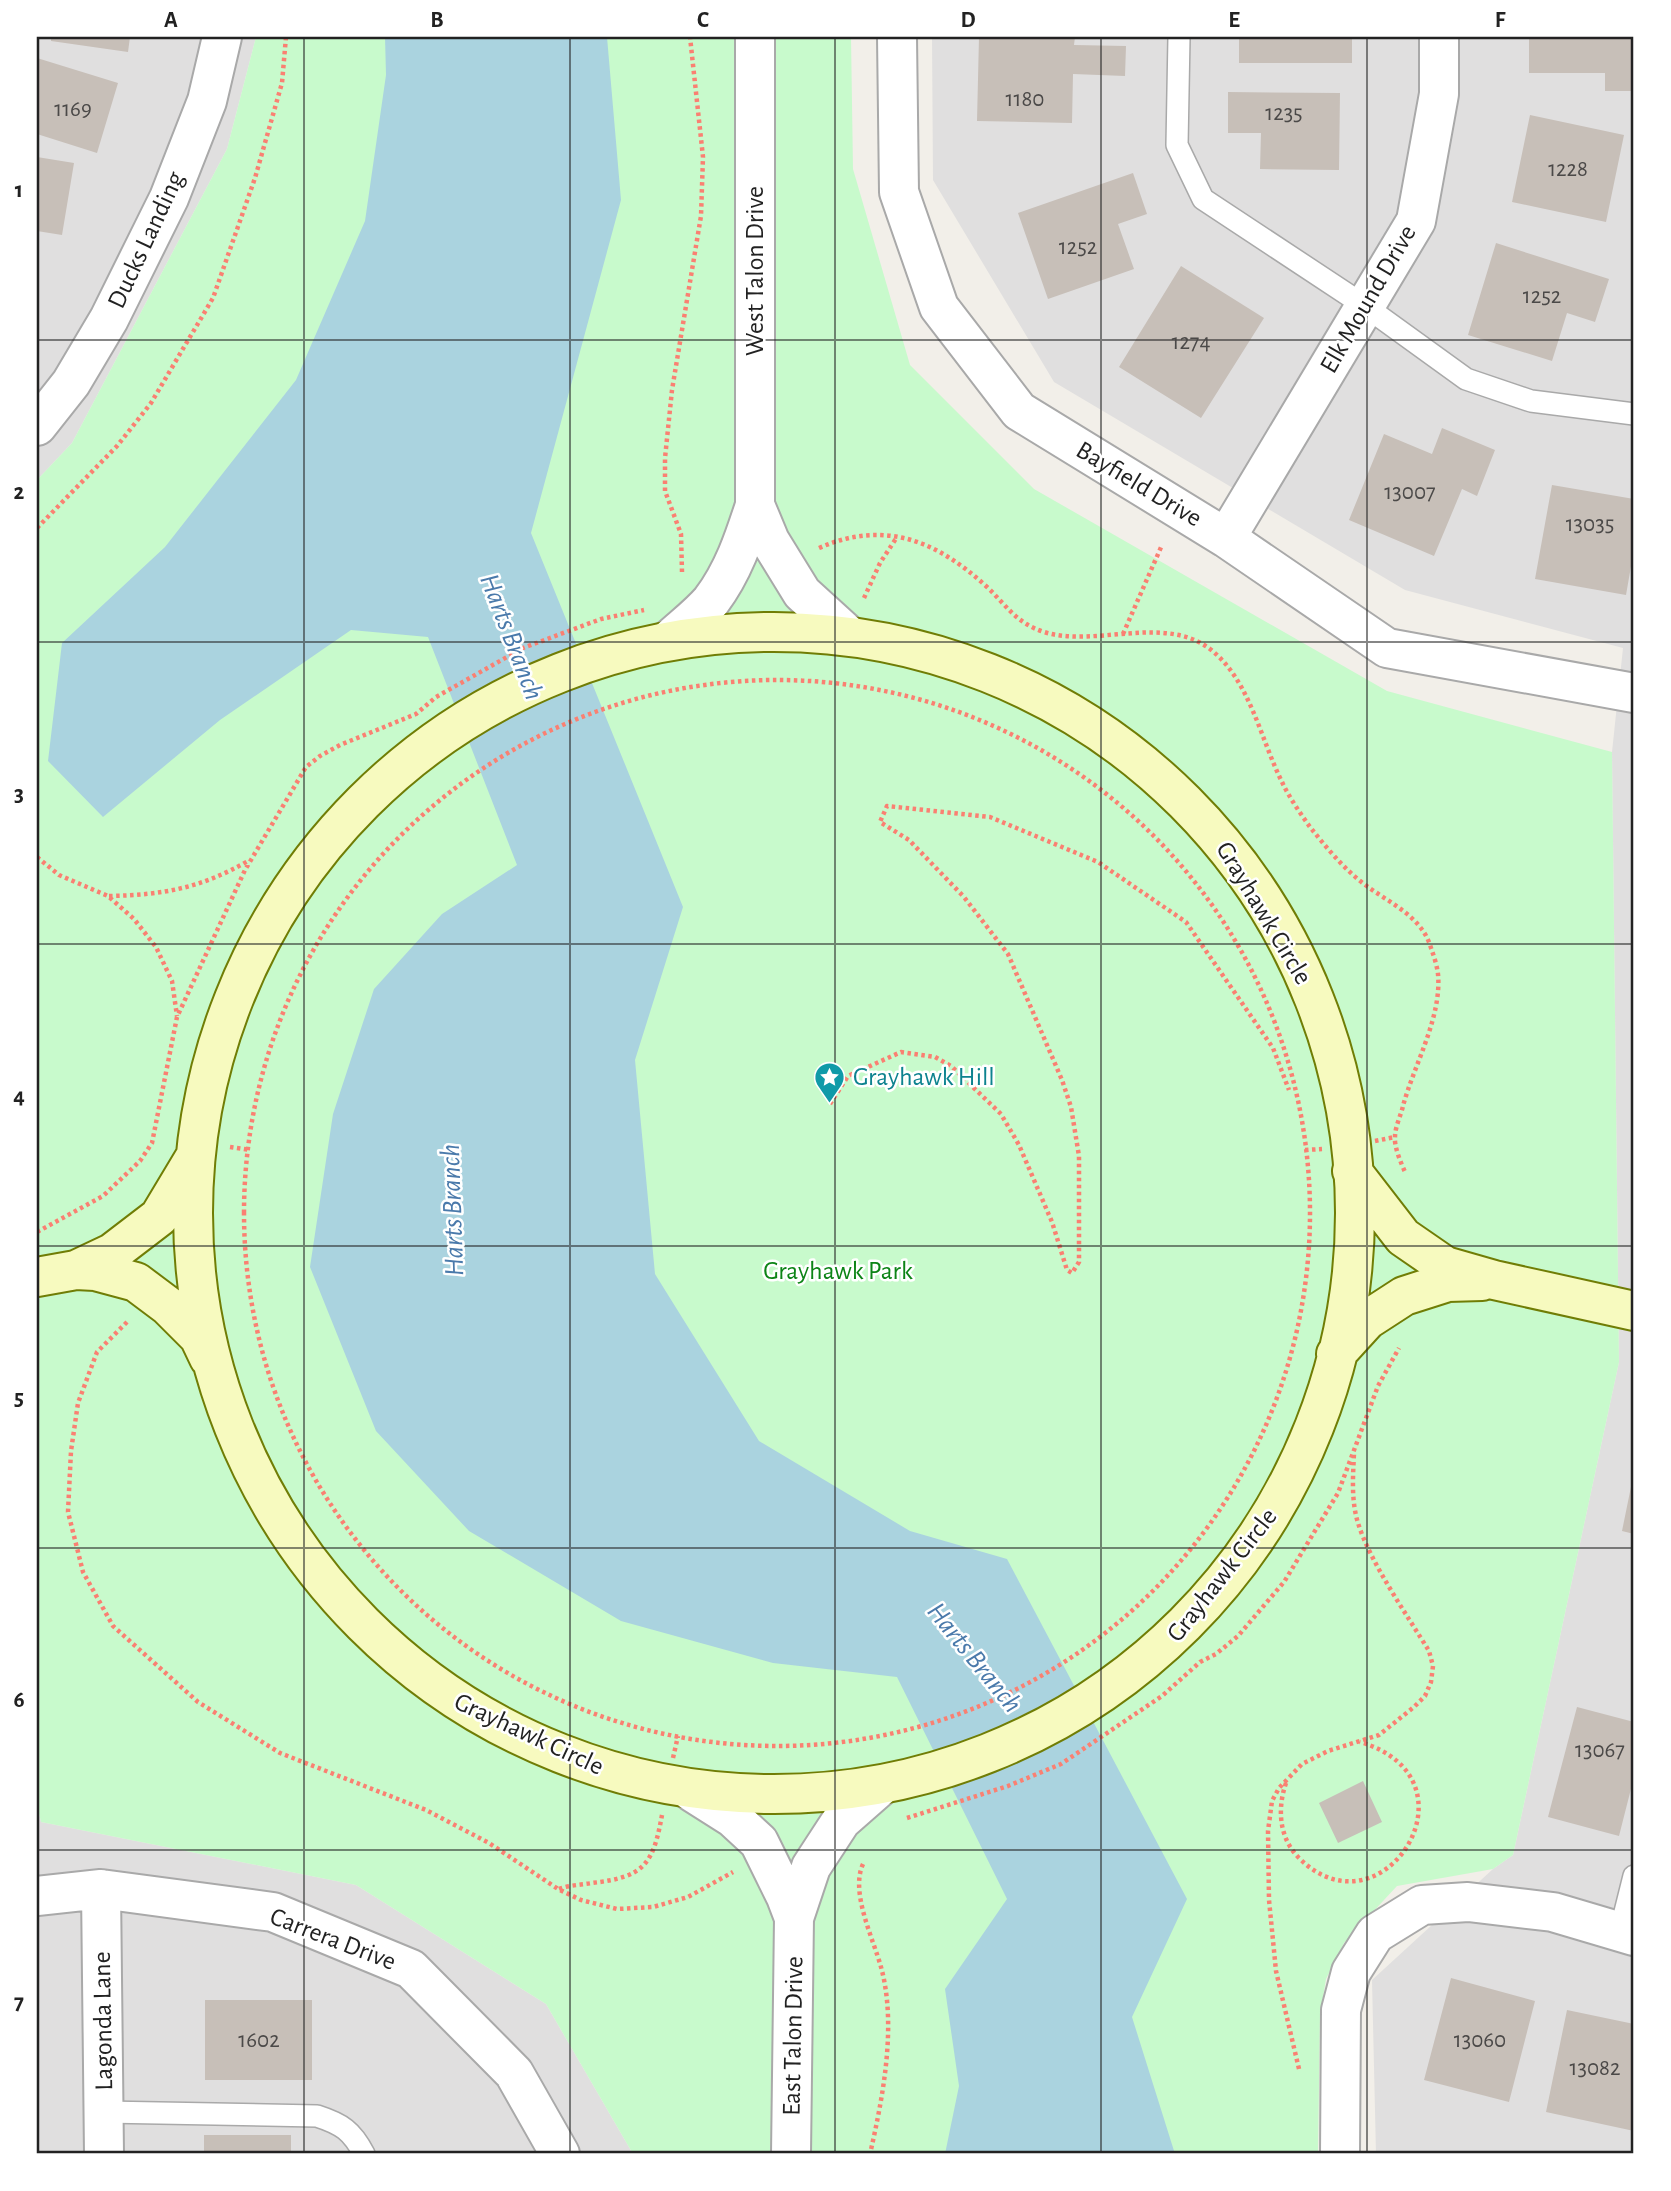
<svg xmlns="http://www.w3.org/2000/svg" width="1671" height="2191" font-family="'Alegreya Sans',sans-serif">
<rect width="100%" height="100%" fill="#f2efe9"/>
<path fill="#e0dfdf" d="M37,37H256L227,149L72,443L37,480Z
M932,37H1634V2154H1376L1372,1980L1493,1869L1513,1855L1619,1362L1612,752L1623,648L1405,590L1054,382L933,180Z
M37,1805L41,1822L356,1885L546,2004L633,2154H37Z"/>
<path fill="#c8facc" d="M256,37H851L853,169L910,365L1034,489L1387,691L1612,752L1619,1362L1513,1855L1493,1869L1397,1886L1344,1943L1326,1979L1320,2016L1318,2154H633L546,2004L356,1885L41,1822L37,1805V480L72,443L227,149Z"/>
<path fill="#aad3df" d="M385,37H607L621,200L531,533L683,907L635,1060L655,1274L759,1441L910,1531L1007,1559L1187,1899L1132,2017L1175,2154H945L959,2086L945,1989L1007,1899L897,1677L773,1663L621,1621L469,1531L376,1431L310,1267L333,1114L374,989L442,914L517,865L428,637L351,630L220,720L103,817L48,761L62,643L165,547L296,380L365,221L386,75Z"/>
<path fill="#c7bfb8" d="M51,37H130L128,52L51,41Z
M979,37H1075L1074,45L1126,46L1125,76L1073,74L1072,123L977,121Z
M1239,37H1352V63H1239Z
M1529,37H1634V91H1605V73H1529Z
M37,58L118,83L97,153L37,134Z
M1228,92L1340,93L1339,170L1260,169L1261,133H1228Z
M1530,115L1624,135L1606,222L1512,202Z
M37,157L74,163L62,235L37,231Z
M1133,173L1147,214L1118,224L1134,269L1048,299L1018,213Z
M1496,243L1609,279L1595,322L1567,313L1552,361L1468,335Z
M1181,266L1264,318L1201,418L1119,367Z
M1442,428L1495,450L1477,496L1462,489L1434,556L1349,520L1384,434L1432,454Z
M1552,485L1634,499V549L1626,595L1535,579Z
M1633,1477L1634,1478V1534L1622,1531Z
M1577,1707L1634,1722V1777L1619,1836L1548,1817Z
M1363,1781L1382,1822L1338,1843L1319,1803Z
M1451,1978L1535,2001L1509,2102L1424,2080Z
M205,2000H312V2080H205Z
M1567,2010L1634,2024V2131L1546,2112Z
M204,2135H291V2154H204Z"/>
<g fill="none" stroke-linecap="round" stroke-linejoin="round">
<defs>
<path id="lane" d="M1179,37L1177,145L1203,199L1365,306L1466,379L1531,401L1634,414
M1620,1932L1634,1876
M104,2112L317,2116C342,2124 352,2131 364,2154"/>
<path id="street" d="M897,37L899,192L939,307L1019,411L1226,538L1387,648L1634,693
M37,426L71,383L109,319L169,198L207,101L222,37
M755,505L770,541L802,593L847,634
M1226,538L1416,221L1439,94V37
M670,639C683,627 699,615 711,601C733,572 744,539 755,505V37
M692,1792L733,1818L759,1842L786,1897L794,1918
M101,1889L104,2154
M37,1896L101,1889L273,1912L411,1969L514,2073L560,2154
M791,2154L794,1918L811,1867L841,1821L882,1785
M1340,2154L1341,2010L1351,1972L1375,1934L1422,1905L1468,1902L1553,1912L1634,1936"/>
<path id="secondary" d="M193 1213a581 581 0 1 1 1162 0a581 581 0 1 1-1162 0Z
M1352,1171L1403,1237L1445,1266L1494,1280L1634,1311
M76,1270L112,1253L159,1217L195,1157
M37,1277L76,1270L95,1271L136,1282L168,1306L199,1337L209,1358
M1336,1354L1367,1320L1404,1296L1448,1282L1482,1281"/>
</defs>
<use href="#lane" stroke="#a9a9a9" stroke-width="24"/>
<use href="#street" stroke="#a9a9a9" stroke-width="42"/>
<use href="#secondary" stroke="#707d05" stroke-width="42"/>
<path stroke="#fa8072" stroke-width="4.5" stroke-dasharray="3.5 3.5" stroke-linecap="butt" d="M37,528L117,446L151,403L213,298L255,178L282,83L286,37
M819,548C885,519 937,541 987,587C1007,606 1016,623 1044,632C1095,648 1164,614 1210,649C1250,680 1260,738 1282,782C1289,797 1300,813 1310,827C1326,847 1343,868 1364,884C1389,903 1422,916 1431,948C1434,956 1437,966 1438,974C1442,1017 1414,1065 1403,1106C1401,1115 1395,1127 1395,1137C1394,1147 1401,1163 1405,1172
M682,572L681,534L665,491V458L672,390L701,216L703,157L690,37
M864,598L880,563L897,537
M1123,634L1162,545
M244 1213a533 533 0 1 1 1066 0a533 533 0 1 1-1066 0Z
M37,857L59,875L108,896L134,919L156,947L172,981L177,1016
M109,896C163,895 201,888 248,861
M830,1104L848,1076L901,1052L935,1057L951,1066L1001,1114L1019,1145L1052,1222L1067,1270L1072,1273L1079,1262V1156L1071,1107L1062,1080L1008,954L964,897L909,840L880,822L887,806L990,817L1098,862L1186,922L1273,1048L1289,1090
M1375,1141L1395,1137
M230,1147L250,1150
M1305,1150L1322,1149
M37,1232L103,1196L140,1161L152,1143L177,1017L245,870L306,767L320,756L340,745L416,714L436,697L523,648L601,619L644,610
M127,1322L97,1352L78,1403L71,1451L68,1512L83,1572L113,1626L198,1702L280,1753L426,1810L489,1843L558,1889L581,1900L617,1909L653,1907L688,1897L733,1872
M673,1758L678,1736
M1286,1783C1277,1809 1279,1838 1299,1858C1382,1941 1486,1779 1360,1742
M907,1818L1008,1786L1061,1764L1162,1696L1200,1662L1216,1654L1238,1636L1284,1582L1338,1493L1378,1386L1399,1348
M863,1864C850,1892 873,1938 881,1967C897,2025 883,2097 870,2154
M559,1889C569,1885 581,1885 592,1883C644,1877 653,1865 662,1815
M1299,2069L1276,1971L1269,1900L1268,1831L1272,1801L1279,1788L1302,1764L1328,1751L1379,1735L1414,1707L1425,1696L1431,1682L1433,1666L1429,1651C1407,1615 1370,1562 1358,1523C1351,1500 1353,1477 1354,1453"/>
<use href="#lane" stroke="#fff" stroke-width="21"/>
<use href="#street" stroke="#fff" stroke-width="38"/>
<use href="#secondary" stroke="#f7fabf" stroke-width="38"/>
</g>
<path fill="none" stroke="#222" stroke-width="2" stroke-opacity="0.55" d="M304,37V2154M570,37V2154M835,37V2154M1101,37V2154M1367,37V2154M37,340H1634M37,642H1634M37,944H1634M37,1246H1634M37,1548H1634M37,1850H1634"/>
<defs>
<symbol id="sight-pin" viewBox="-11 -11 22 30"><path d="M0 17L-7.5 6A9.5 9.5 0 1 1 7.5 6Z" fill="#0f9aa8" stroke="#fff"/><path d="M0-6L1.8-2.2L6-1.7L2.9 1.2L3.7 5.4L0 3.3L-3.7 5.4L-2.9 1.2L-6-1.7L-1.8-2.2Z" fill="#fff"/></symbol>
</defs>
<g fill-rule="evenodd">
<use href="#sight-pin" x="812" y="1060" width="35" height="47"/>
</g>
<g text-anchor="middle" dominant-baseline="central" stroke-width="5" stroke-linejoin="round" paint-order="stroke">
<g font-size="23" fill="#4b4948">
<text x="1025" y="99">1180</text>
<text x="73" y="109">1169</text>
<text x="1284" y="113">1235</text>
<text x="1568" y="169">1228</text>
<text x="1078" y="247">1252</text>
<text x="1542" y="296">1252</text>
<text x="1191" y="342">1274</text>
<text x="1410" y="492">13007</text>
<text x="1590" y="524">13035</text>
<text x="1600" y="1750">13067</text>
<text x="259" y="2040">1602</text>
<text x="1480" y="2040">13060</text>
<text x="1595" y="2068">13082</text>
</g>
<g font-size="26" fill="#222" stroke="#fff">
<text transform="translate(146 240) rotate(-65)">Ducks Landing</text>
<text transform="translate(755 271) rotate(-90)">West Talon Drive</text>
<text transform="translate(1368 299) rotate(-60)">Elk Mound Drive</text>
<text transform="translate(1139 484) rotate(31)">Bayfield Drive</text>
<text transform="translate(1264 913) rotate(59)">Grayhawk Circle</text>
<text transform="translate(1222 1575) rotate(-52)">Grayhawk Circle</text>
<text transform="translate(529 1734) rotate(25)">Grayhawk Circle</text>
<text transform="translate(333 1939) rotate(21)">Carrera Drive</text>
<text transform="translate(103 2021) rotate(-91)">Lagonda Lane</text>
<text transform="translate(793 2036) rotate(-89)">East Talon Drive</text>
</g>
<g font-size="26" fill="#0d838f" stroke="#fff" text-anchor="start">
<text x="853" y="1077">Grayhawk Hill</text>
</g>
<g font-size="26" fill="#0c8416" stroke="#fff">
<text x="838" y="1271">Grayhawk Park</text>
</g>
<g font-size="28" font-style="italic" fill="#4a7aab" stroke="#fff">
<text transform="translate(511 637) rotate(69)">Harts Branch</text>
<text transform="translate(453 1210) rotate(-92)">Harts Branch</text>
<text transform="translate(974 1658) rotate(51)">Harts Branch</text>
</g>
</g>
<rect width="1671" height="2191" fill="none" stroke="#ffffff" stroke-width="77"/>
<rect x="38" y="38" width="1594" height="2114" fill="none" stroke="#222" stroke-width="2.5"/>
<g font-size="23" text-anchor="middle" font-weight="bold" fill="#222">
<text x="171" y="27">A</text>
<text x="437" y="27">B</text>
<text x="703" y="27">C</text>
<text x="968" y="27">D</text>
<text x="1234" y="27">E</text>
<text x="1500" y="27">F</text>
<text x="19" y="197">1</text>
<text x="19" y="499">2</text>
<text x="19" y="801">3</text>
<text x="19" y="1103">4</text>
<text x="19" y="1405">5</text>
<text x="19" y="1707">6</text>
<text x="19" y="2009">7</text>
</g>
</svg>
